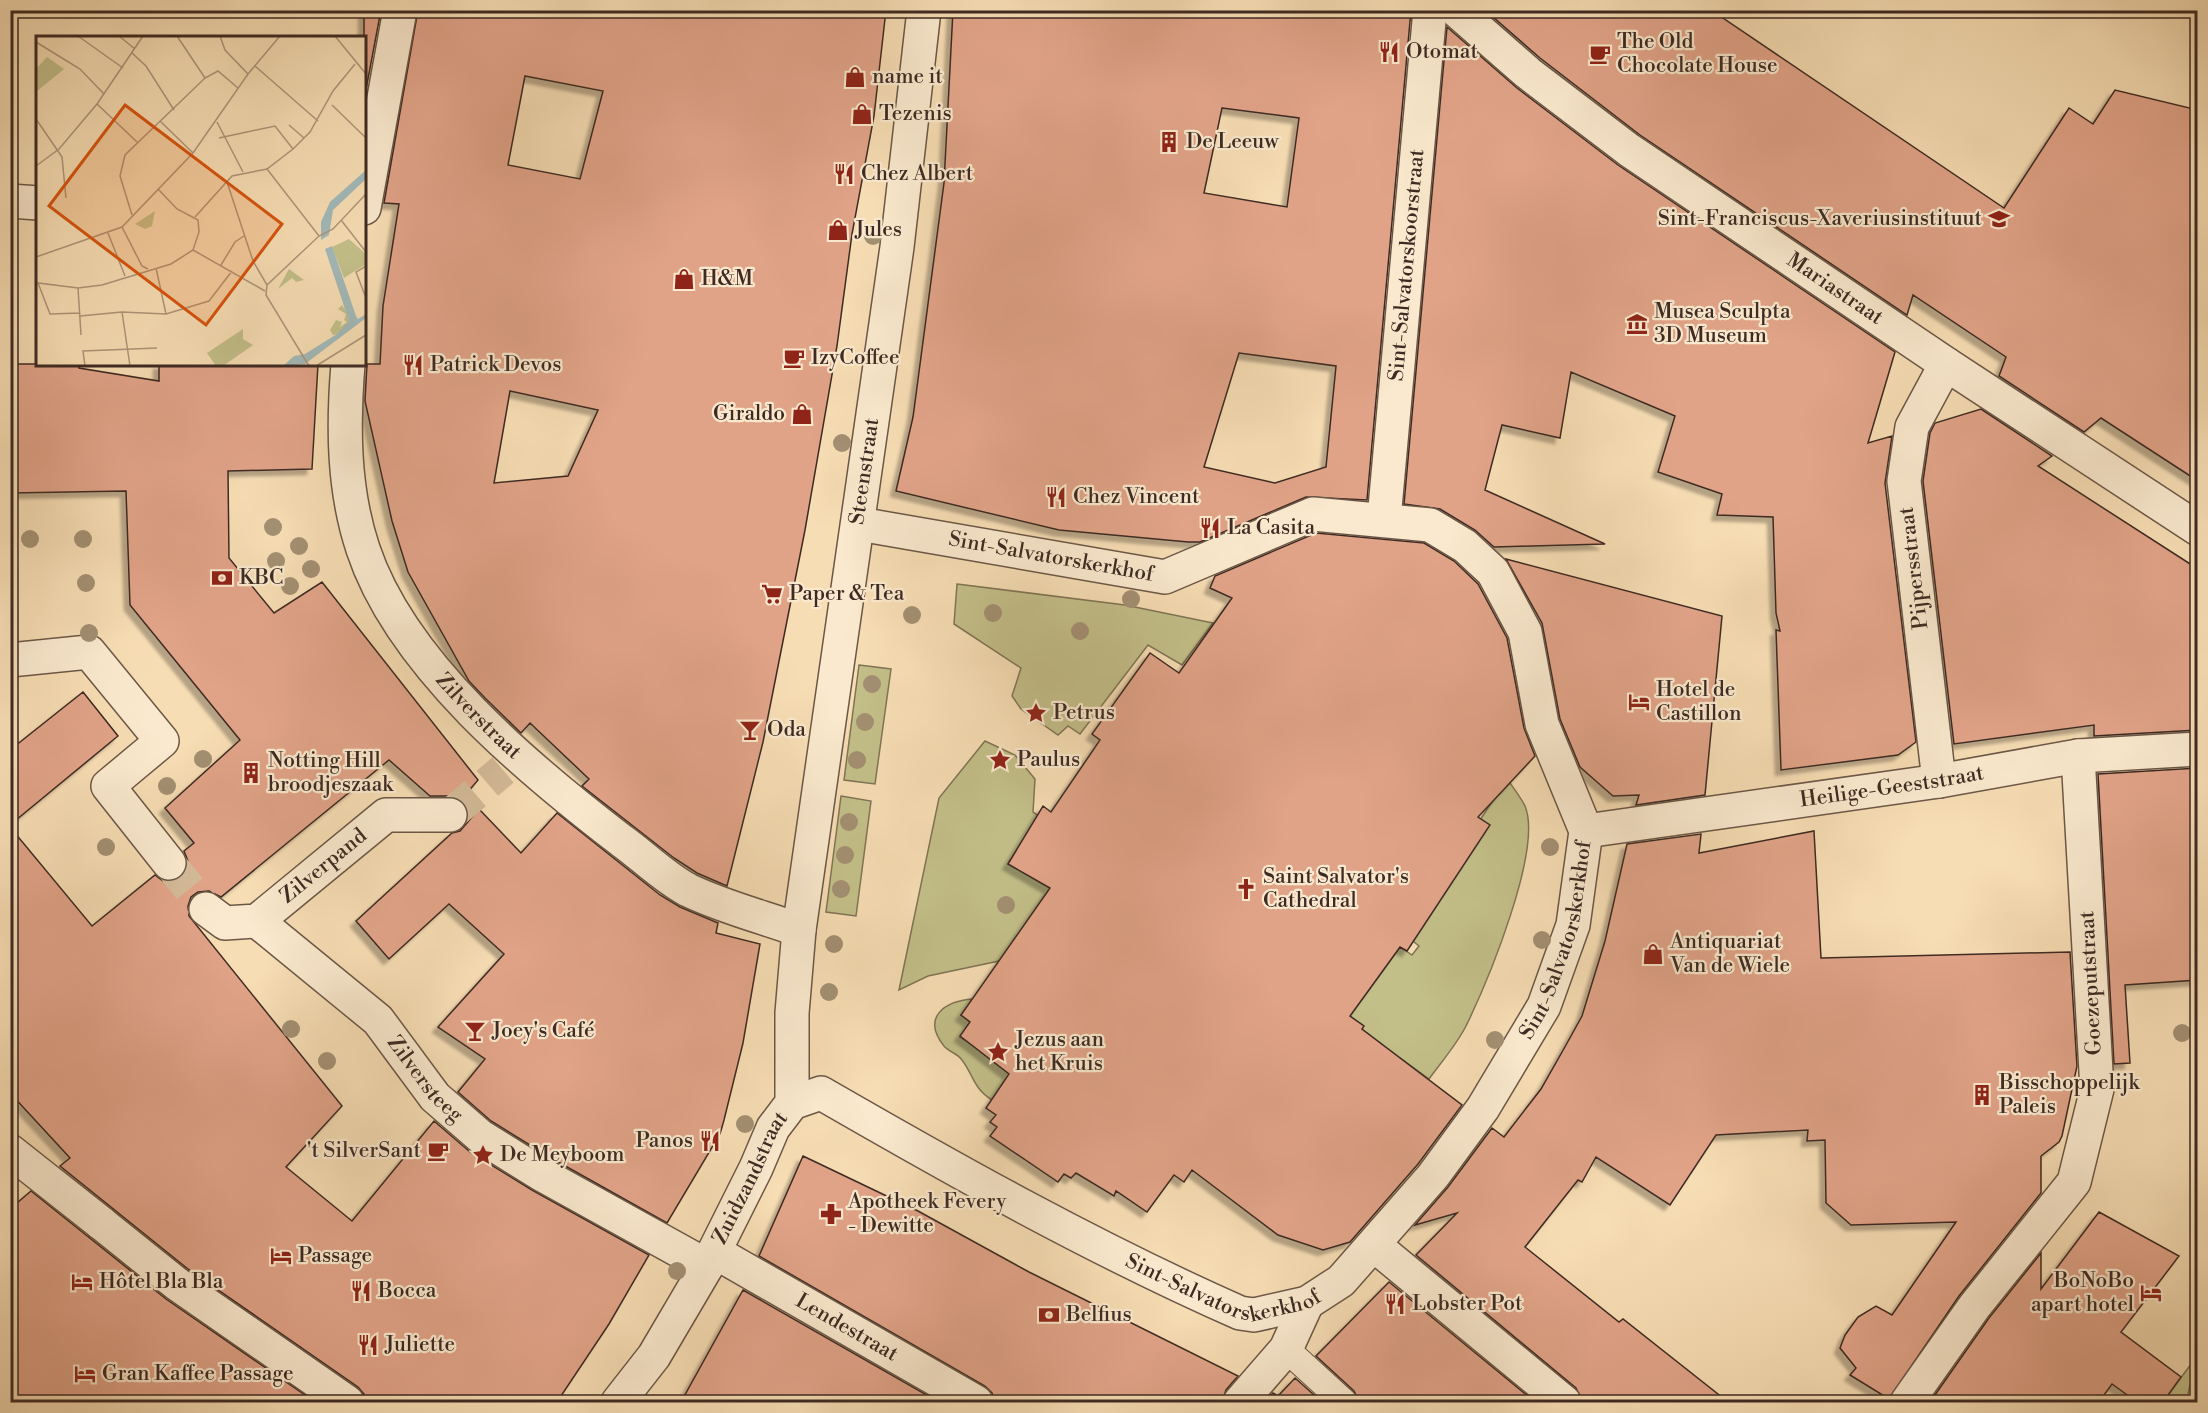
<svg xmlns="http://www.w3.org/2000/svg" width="2208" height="1413" font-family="'Libre Bodoni',serif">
<defs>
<filter id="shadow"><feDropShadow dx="-5.5" dy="5.5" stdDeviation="1.5" flood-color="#0004"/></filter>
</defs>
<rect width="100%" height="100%" fill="#f7ddb4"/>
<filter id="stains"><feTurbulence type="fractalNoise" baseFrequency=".00333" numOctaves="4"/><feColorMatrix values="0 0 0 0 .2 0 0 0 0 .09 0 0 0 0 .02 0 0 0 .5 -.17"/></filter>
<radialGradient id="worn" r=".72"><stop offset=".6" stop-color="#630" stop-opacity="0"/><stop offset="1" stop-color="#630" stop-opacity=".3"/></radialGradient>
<path fill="#c3bf89" stroke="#807456" stroke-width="1.5" d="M957,584L1125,605L1213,623L1182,665L1148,645L1080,734L1068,726L1058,735L1021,709L1012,696L1021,668L954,624Z
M859,665L891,669L875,784L844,780Z
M985,741L1015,755L1035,779L1033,812L1045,820L1018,859L1010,860L1008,864L1062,895L999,961L928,976L899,990L939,798Z
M1510,783C1515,790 1521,798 1525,806C1543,849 1488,980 1468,1022C1459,1042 1442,1061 1429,1079L1400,1058L1393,1065L1357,1035L1363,1026L1350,1016L1400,947L1412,955L1419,946L1413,941C1429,912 1488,794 1510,783Z
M841,796L871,801L856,916L826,912Z
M973,999L961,1015L970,1022L960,1037L968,1042L1021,1058L992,1100C973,1088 974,1076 962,1060C957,1053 949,1052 944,1046C921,1017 945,1001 973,999Z
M2197,1356L2186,1402H2163Z"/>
<path fill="#e1a388" stroke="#3e2a23" stroke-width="1.5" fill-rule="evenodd" filter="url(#shadow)" d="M364,10H381L364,100Z
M418,10H886L874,116L852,234L837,346L805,530L763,742L727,886L697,873L674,858L582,786L589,779L530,723L521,733L485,698L469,681L408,572L392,521L365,401L367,364H380L383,306L399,204L384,203ZM525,76L603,91L580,179L508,165ZM510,391L598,410L568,476L494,483Z
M953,10H1411L1367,500L1306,497L1200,542H1188L1059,530L896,491L913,417L944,183ZM1222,108L1299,118L1287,207L1204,193ZM1239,353L1336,366L1326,467L1275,483L1204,467Z
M1485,10H1711L2004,208L2069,108L2093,124L2115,90L2198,110V481L2101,418L2084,432L1999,376L2006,357L1913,295L1907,315L1640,135L1540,58Z
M1447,27L1517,88L1618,165L1895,352L1868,443L1892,436L1885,483L1916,742L1898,755L1781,770L1776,630L1780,631L1776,613L1773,517L1717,515L1722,494L1658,472L1675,416L1571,372L1560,438L1502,425L1485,490L1605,544L1494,547L1475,530L1440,509L1404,504Z
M10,364H79V368L159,381V364H318L312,469L228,471L229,558L274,613L322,582L478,780L461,800L450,796H430L389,760L221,897L209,891L198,892L191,897L188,906L189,916L342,1106L286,1167L352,1221L434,1121L470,1152L532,1190L649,1255L609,1324L557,1402H366L364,1394L358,1387L188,1269L60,1166L70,1158L10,1093V827L92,926L155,875L163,881L171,882L181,877L186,870L188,861L184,851L194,843L165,808L240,740L130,605L126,491L10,493Z
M1981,409L2052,456L2038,466L2198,569V730L2094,736V725L1954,744L1923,481L1930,433L1935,423Z
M1316,533L1424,543L1454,561L1478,584L1507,638L1524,728L1535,756L1478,817L1490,825L1407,951L1400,947L1350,1016L1364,1026L1362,1029L1462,1105L1418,1164L1350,1242L1323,1250L1278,1235L1192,1170L1184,1182L1174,1175L1147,1212L1116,1191L1114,1196L1076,1173L1071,1178L1064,1174L1058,1182L990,1136L997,1127L990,1122L996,1115L986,1108L1009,1074L960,1036L970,1022L961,1015L1050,888L1008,864L1043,806L1051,812L1100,740L1092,734L1150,653L1179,673L1232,598L1210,588L1215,576Z
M1506,559L1722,616L1705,795L1636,805L1639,795L1613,796L1580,767L1560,719L1542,623Z
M83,692L118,736L10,825V750Z
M2198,768V980L2125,985L2130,1063L2114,1064L2098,774Z
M479,809L521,853L557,813L660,895L680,907L718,923L716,933L760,944L743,1043L724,1120L720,1134L667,1223L551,1158L491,1121L458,1092L485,1059L438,1027L504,954L449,904L389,959L356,921L452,833L460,831Z
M1814,831L1821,958L2070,952L2077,1066L2062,1136L2059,1142L2041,1156V1193L1959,1296L1889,1399L1850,1375L1856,1368L1840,1348L1845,1335L1858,1317L1876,1306L1892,1315L1956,1222L1851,1225L1826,1203L1825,1140L1807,1141L1808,1130L1716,1135L1670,1205L1596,1157L1582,1182L1578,1180L1525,1247L1619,1322L1623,1319L1728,1402H1582L1576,1388L1416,1255L1457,1213L1415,1225L1448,1187L1492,1128L1504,1137L1541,1089L1566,1045L1582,1016L1605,941L1627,844L1701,834L1699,853Z
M803,1156L918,1211L1029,1272L1238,1376L1226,1390L1222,1402H995L992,1393L985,1386L759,1256Z
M31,1191L166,1299L315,1402H10V1209Z
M2099,1212L2179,1256L2121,1332L2181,1377L2163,1402H2137L2112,1384L2099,1402H1930L1989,1318L2041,1253V1289Z
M1389,1282L1535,1402H1359L1354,1391L1316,1356Z
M743,1290L939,1402H681Z
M1295,1378L1322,1402H1264L1273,1393L1278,1396Z"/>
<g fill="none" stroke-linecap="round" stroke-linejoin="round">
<path stroke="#d2b997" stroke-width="33" stroke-dasharray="33 16" stroke-linecap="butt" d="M450,815L503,770
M169,863L206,909"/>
<defs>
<path id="service" d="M1286,1349L1344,1402"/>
<g id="pedestrian">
<path d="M10,660L89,652L162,741L108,786L169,863"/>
<path id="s1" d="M206,909L225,923L257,921L386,815H450"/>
<path id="s2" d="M257,921L378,1020L435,1097L480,1136L541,1174L707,1266"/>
<path d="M101,1223L177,1284L347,1402"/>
</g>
<g id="minor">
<path id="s3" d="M1456,10L1528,73L1629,150L1946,364L2198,529"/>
<path d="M10,201L38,203"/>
<path d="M364,208L400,10"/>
<path id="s4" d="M348,364C343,426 343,489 363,549C401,664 528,769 622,841C643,856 665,878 688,890C723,907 763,917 799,930"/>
<path id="s5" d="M1384,519L1430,10"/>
<path d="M1939,781L1904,481L1912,427L1946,364"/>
<path id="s6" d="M1586,831L1939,781L2078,756L2198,749"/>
<path id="s7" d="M792,1103L821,1093C958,1172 1095,1249 1240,1313L1254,1315L1307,1303L1341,1281L1433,1176L1483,1108L1544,1006L1573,925L1586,831L1542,724L1525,632L1493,572L1465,546L1430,525L1313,514L1165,577L859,524"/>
<path d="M10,1151L101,1223"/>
<path d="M1374,1245L1564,1402"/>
<path id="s8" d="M715,1252L976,1402"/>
<path id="s9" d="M618,1402L654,1356L707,1266L756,1168L773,1128L792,1103V1013L799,930L897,247L924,10"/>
<path d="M1240,1402L1286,1349L1307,1303"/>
<path d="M1907,1402L1974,1307L2074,1182L2097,1089L2078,756"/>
</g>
</defs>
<use href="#service" stroke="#6c5747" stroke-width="28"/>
<use href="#pedestrian" stroke="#6c5747" stroke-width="36"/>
<use href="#minor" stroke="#6c5747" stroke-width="36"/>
<use href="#service" stroke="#fae9ce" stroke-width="26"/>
<use href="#pedestrian" stroke="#fae9ce" stroke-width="33"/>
<use href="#minor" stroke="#fae9ce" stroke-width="33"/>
</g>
<g fill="#a38f72">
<circle cx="873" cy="236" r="9"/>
<circle cx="842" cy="443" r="9"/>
<circle cx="273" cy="527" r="9"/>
<circle cx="30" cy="539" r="9"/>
<circle cx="83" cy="539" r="9"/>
<circle cx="299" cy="546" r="9"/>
<circle cx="276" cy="561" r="9"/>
<circle cx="311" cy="569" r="9"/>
<circle cx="86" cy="583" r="9"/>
<circle cx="290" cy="586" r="9"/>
<circle cx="1131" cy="599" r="9"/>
<circle cx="993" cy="613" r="9"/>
<circle cx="912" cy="615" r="9"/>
<circle cx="1080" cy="631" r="9"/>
<circle cx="89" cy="633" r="9"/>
<circle cx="872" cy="684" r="9"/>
<circle cx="865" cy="722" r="9"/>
<circle cx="203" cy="759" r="9"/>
<circle cx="857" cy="760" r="9"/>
<circle cx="167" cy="786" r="9"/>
<circle cx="849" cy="822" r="9"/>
<circle cx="106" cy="847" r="9"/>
<circle cx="1550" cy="847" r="9"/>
<circle cx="845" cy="855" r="9"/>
<circle cx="841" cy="889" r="9"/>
<circle cx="1006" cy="905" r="9"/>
<circle cx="1542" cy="940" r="9"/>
<circle cx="834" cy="944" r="9"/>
<circle cx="829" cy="992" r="9"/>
<circle cx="291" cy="1029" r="9"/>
<circle cx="2182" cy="1033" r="9"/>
<circle cx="1495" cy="1040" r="9"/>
<circle cx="327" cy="1061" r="9"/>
<circle cx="745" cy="1124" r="9"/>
<circle cx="677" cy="1271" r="9"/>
</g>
<defs>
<symbol id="restaurant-bare" viewBox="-9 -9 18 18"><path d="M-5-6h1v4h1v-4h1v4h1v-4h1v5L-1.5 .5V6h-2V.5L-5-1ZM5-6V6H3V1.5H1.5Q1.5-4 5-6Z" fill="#8f2418" stroke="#fae9ce" stroke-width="2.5" paint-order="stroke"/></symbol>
<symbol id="cafe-bare" viewBox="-9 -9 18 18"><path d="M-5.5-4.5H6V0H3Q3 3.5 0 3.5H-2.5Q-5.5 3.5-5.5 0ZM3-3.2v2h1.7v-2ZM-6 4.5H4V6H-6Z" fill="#8f2418" stroke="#fae9ce" stroke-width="2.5" paint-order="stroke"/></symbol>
<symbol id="shop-bare" viewBox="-9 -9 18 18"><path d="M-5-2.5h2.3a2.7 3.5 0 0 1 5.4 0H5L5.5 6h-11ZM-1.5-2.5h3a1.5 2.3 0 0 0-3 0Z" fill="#8f2418" stroke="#fae9ce" stroke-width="2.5" paint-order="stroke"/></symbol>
<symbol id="building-bare" viewBox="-9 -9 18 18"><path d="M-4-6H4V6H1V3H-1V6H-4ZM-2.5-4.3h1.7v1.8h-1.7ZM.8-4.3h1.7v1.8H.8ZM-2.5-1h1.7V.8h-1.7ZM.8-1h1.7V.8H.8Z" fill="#8f2418" stroke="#fae9ce" stroke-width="2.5" paint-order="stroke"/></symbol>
<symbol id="school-bare" viewBox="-9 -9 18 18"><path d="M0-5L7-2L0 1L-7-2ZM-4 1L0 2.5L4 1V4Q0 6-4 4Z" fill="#8f2418" stroke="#fae9ce" stroke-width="2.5" paint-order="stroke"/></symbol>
<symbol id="museum-bare" viewBox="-9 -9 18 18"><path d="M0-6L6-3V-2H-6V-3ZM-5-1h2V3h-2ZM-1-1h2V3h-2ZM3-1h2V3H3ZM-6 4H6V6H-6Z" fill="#8f2418" stroke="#fae9ce" stroke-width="2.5" paint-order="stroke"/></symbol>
<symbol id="bank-bare" viewBox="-9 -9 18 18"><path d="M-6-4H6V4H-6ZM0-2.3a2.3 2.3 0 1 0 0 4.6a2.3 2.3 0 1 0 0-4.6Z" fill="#8f2418" stroke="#fae9ce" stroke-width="2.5" paint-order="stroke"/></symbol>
<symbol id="supermarket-bare" viewBox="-9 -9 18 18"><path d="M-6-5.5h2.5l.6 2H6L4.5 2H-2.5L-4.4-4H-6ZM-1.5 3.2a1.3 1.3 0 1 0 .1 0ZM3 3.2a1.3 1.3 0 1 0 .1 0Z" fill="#8f2418" stroke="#fae9ce" stroke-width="2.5" paint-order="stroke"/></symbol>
<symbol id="hotel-bare" viewBox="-9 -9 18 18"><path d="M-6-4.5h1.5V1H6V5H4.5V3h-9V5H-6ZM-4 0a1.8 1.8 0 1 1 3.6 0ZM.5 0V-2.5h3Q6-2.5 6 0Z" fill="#8f2418" stroke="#fae9ce" stroke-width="2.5" paint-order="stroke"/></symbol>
<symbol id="sight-bare" viewBox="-9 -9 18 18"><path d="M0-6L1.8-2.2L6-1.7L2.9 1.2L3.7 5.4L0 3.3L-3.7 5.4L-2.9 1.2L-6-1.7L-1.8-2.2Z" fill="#8f2418" stroke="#fae9ce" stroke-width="2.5" paint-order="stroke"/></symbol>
<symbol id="bar-bare" viewBox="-9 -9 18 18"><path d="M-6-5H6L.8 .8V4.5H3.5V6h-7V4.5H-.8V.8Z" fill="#8f2418" stroke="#fae9ce" stroke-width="2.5" paint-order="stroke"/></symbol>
<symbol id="church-bare" viewBox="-9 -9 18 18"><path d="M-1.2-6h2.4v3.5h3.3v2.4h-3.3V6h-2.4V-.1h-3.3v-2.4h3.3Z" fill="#8f2418" stroke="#fae9ce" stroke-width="2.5" paint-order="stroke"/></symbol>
<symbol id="pharmacy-bare" viewBox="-9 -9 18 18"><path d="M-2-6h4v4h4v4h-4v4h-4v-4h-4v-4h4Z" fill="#8f2418" stroke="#fae9ce" stroke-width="2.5" paint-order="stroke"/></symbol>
</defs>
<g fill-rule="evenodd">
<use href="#restaurant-bare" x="1374" y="37" width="30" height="30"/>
<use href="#cafe-bare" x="1585" y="39" width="30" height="30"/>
<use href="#shop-bare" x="840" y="62" width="30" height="30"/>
<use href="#shop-bare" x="847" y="99" width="30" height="30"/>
<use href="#building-bare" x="1154" y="127" width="30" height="30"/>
<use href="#restaurant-bare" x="829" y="159" width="30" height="30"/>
<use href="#school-bare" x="1984" y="204" width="30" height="30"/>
<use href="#shop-bare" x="823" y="215" width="30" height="30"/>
<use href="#shop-bare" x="669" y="264" width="30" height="30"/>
<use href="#museum-bare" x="1622" y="309" width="30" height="30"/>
<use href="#cafe-bare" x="779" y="343" width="30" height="30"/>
<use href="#restaurant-bare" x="398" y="350" width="30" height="30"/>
<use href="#shop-bare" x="787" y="399" width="30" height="30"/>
<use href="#restaurant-bare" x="1041" y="482" width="30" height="30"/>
<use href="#restaurant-bare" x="1195" y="513" width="30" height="30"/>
<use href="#bank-bare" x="207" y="563" width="30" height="30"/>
<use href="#supermarket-bare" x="757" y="579" width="30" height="30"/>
<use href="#hotel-bare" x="1624" y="687" width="30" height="30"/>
<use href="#sight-bare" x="1021" y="698" width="30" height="30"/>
<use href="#bar-bare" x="735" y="715" width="30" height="30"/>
<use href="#sight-bare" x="985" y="745" width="30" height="30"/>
<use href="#building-bare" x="236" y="758" width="30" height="30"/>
<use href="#church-bare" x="1231" y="874" width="30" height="30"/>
<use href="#shop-bare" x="1638" y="939" width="30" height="30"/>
<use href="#bar-bare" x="460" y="1016" width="30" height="30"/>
<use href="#sight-bare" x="983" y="1037" width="30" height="30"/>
<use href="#building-bare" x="1967" y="1080" width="30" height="30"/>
<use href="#restaurant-bare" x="695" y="1126" width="30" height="30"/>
<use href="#cafe-bare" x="423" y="1136" width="30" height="30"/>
<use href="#sight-bare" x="468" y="1140" width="30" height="30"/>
<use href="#pharmacy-bare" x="816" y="1199" width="30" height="30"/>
<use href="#hotel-bare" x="266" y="1241" width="30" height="30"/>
<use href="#hotel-bare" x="67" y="1267" width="30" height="30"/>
<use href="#restaurant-bare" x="346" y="1276" width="30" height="30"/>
<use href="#hotel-bare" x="2136" y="1278" width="30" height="30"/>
<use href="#restaurant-bare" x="1380" y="1289" width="30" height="30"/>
<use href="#bank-bare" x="1034" y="1300" width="30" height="30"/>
<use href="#restaurant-bare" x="353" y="1330" width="30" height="30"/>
<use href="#hotel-bare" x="70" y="1359" width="30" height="30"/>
</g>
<g text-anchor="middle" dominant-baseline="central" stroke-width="4.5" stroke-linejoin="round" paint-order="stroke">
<g font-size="21" fill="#3e2a23" stroke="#fae9ce" text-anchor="start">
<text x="1617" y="42">The Old<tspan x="1617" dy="24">Chocolate House</tspan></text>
<text x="1406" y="52">Otomat</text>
<text x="872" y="77">name it</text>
<text x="879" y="114">Tezenis</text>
<text x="1186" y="142">De Leeuw</text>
<text x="861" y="174">Chez Albert</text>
<text x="1982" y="219" text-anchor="end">Sint-Franciscus-Xaveriusinstituut</text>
<text x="855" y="230">Jules</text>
<text x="701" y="279">H&amp;M</text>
<text x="1654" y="312">Musea Sculpta<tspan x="1654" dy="24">3D Museum</tspan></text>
<text x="811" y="358">IzyCoffee</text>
<text x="430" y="365">Patrick Devos</text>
<text x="785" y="414" text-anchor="end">Giraldo</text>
<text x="1073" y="497">Chez Vincent</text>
<text x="1227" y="528">La Casita</text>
<text x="239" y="578">KBC</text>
<text x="789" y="594">Paper &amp; Tea</text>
<text x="1656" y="690">Hotel de<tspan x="1656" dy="24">Castillon</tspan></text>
<text x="1053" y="713">Petrus</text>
<text x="767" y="730">Oda</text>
<text x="1017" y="760">Paulus</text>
<text x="268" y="761">Notting Hill<tspan x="268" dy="24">broodjeszaak</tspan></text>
<text x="1263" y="877">Saint Salvator's<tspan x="1263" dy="24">Cathedral</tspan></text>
<text x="1670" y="942">Antiquariat<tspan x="1670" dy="24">Van de Wiele</tspan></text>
<text x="492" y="1031">Joey's Café</text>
<text x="1015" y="1040">Jezus aan<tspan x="1015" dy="24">het Kruis</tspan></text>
<text x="1999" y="1083">Bisschoppelijk<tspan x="1999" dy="24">Paleis</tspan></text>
<text x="693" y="1141" text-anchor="end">Panos</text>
<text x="421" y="1151" text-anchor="end">'t SilverSant</text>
<text x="500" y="1155">De Meyboom</text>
<text x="848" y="1202">Apotheek Fevery<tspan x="848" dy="24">- Dewitte</tspan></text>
<text x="298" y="1256">Passage</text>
<text x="2134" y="1281" text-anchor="end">BoNoBo<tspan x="2134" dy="24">apart hotel</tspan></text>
<text x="99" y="1282">Hôtel Bla Bla</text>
<text x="378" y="1291">Bocca</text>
<text x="1412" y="1304">Lobster Pot</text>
<text x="1066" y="1315">Belfius</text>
<text x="385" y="1345">Juliette</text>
<text x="102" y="1374">Gran Kaffee Passage</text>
</g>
<g font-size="21" fill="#3e2a23" stroke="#fae9ce">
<text stroke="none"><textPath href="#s5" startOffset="255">Sint-Salvatorskoorstraat</textPath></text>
<text stroke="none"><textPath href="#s3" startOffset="471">Mariastraat</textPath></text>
<text stroke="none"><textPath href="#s9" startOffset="984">Steenstraat</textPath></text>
<text transform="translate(1051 557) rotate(10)">Sint-Salvatorskerkhof</text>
<text transform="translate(1914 568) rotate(-97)">Pijpersstraat</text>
<text stroke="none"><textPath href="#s4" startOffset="392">Zilverstraat</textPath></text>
<text stroke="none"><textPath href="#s6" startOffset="309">Heilige-Geeststraat</textPath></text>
<text stroke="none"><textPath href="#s1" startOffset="142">Zilverpand</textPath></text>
<text stroke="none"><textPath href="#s7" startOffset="1023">Sint-Salvatorskerkhof</textPath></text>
<text transform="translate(2091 983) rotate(-93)">Goezeputstraat</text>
<text stroke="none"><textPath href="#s2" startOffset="232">Zilversteeg</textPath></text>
<text stroke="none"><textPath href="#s9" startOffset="261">Zuidzandstraat</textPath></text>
<text stroke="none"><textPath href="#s7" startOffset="483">Sint-Salvatorskerkhof</textPath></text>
<text stroke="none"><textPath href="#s8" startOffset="152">Lendestraat</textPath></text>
</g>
</g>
<g transform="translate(36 36)">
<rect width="330" height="330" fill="#f7ddb4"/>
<path d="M11,21L28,33L0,56V33ZM119,175L116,190L109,193L99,188ZM313,203L330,218V228L308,242L296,211ZM253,233L268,244L260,246L256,242L242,253ZM306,262L313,285L309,292L301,298L297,299L294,294L300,284L306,286L304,291L311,286L308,284L310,278L302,273L306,269L309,274ZM207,293V303L217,309L187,330H180L171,317Z" fill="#c3bf89"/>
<path d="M330,134V143L297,174L293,199L285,204V186L294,166ZM296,210L320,280L322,283L330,278V282L269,328L247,330L258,320L269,318L301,298L313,285L289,213Z" fill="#a2b9b9"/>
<path fill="none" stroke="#ad957a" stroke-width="1.5" d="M42,0L87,32M83,0L99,13M141,0L169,42M184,0L189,14L212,38M299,0L330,38M0,6L44,33L68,58M96,17L110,30L138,74M219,30L282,85M61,68L101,106M296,69L330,102M0,83L26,121L30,162M124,85L157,117M181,86L207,136M253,89L268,102M183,102L239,90L257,113M0,130L23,113L61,68L107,0M231,133L283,200M191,146L217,225L231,249M96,179L84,140L89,119L169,42L182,35L202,52M159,181L196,140L231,133L257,113L274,96L297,55L319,28M305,184L330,216M86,191L106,230L112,233M72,197L89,240M157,214L229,255M0,221L86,191L157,117L212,38L244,0M185,229L199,206L208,200M330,230L320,236L330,262M120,232L130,278M231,249L283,200L297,193L330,158M231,249L230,259L273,330M42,252L45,299M86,276L94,330M44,277L14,278L2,247L42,252L66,249L135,228L157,214L163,196L162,184L141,173L122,153M44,280L86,276L130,278L173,265L196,235M49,330L47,315L121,312M280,330L330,299"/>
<path fill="#d7540e" fill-opacity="0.15" stroke="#d7540e" stroke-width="3" d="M89,69L246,188L170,289L13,170Z"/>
<rect width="330" height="330" fill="none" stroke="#3e2a23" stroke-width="3"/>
</g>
<rect width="2208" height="1413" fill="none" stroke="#f7ddb4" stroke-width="36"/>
<rect x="12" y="12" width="2184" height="1389" fill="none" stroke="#3e2a23" stroke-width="3"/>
<rect x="18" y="18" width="2172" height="1377" fill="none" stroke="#3e2a23" stroke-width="1.5"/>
<rect width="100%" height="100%" filter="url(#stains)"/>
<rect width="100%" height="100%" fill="url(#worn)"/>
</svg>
